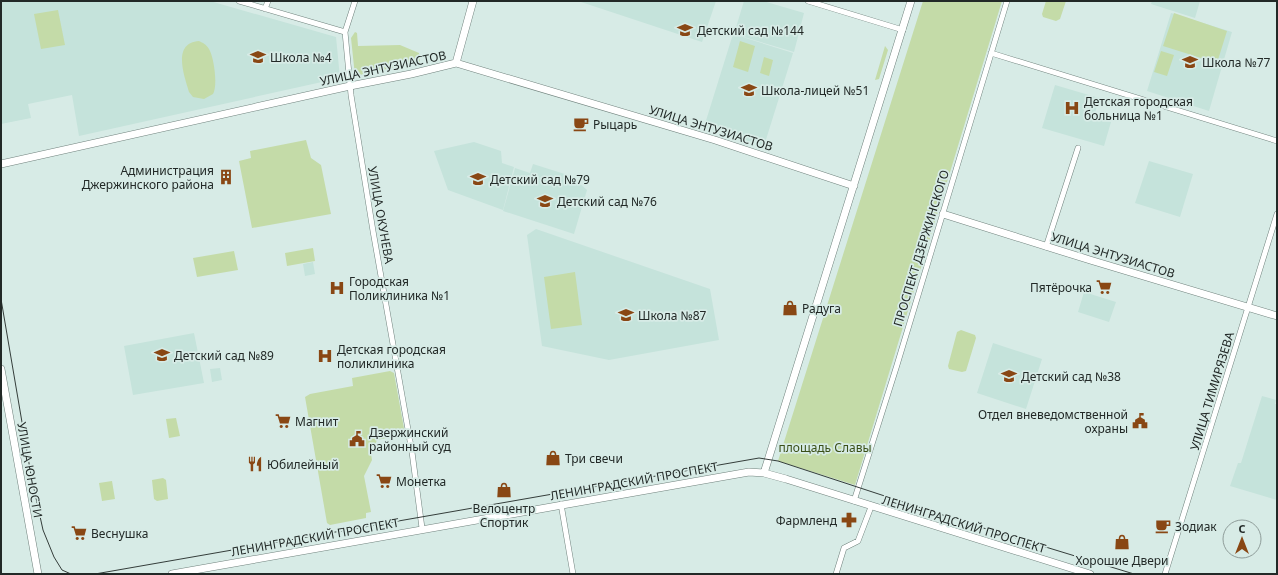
<svg xmlns="http://www.w3.org/2000/svg" width="1278" height="575" font-family="'Noto Sans',sans-serif">
<rect width="100%" height="100%" fill="#d7ebe6"/>
<path fill="#c5e3db" d="M1,1H210L336,37L340,78L79,136L72,95L28,104L31,118L1,124Z
M578,1H716L702,42Z
M744,1H763L804,13L794,52L734,34Z
M1152,1H1200L1195,18L1151,4Z
M1171,13L1232,32L1209,111L1147,91Z
M733,34L793,53L764,146L704,127Z
M1055,85L1099,98L1094,117L1111,122L1104,146L1042,128Z
M474,142L501,151L502,163L514,167L503,210L448,190L434,151Z
M1149,161L1193,174L1180,217L1135,203Z
M533,164L571,176L587,190L574,234L503,211L515,168L530,173Z
M536,229L710,289L719,340L609,360L542,346L527,235Z
M313,262L315,274L305,276L303,264Z
M1084,292L1116,302L1109,322L1078,312Z
M194,333L204,383L133,395L124,346Z
M993,343L1042,359L1026,409L977,393Z
M220,368L222,380L212,382L210,369Z
M1262,396L1276,400L1275,404H1277V500L1230,486L1238,463H1241Z"/>
<path fill="#c4dba8" d="M923,1H1002L855,485L778,461Z
M1046,1H1066L1060,19L1056,21L1043,17L1042,14Z
M58,10L65,45L41,49L34,14Z
M1174,13L1227,31L1217,63L1163,46Z
M355,32L357,33L358,46L400,45L419,53L420,62L355,76L351,38Z
M199,41C203,43 206,44 209,49C214,57 218,86 213,94L204,99L193,97L189,92C184,75 172,43 199,41Z
M740,41L755,46L748,72L733,67Z
M885,46L888,50L879,79L875,80Z
M1161,51L1174,55L1167,76L1154,72Z
M764,57L773,60L769,76L760,73Z
M306,140L311,158L321,165L331,214L252,228L239,161L251,158L250,151Z
M313,248L315,261L287,266L285,253Z
M234,251L238,270L197,277L193,258Z
M575,272L582,325L551,329L544,277Z
M961,330L975,335L976,338L966,371L962,372L949,369L948,366L957,332Z
M390,371L394,373L405,434L377,440L374,447L370,448L372,460L364,476L371,512L366,513V518L330,525L327,523L305,397L310,394L353,386L352,378Z
M176,418L180,436L169,438L166,419Z
M163,478L166,480L168,499L157,501L154,499L152,480Z
M112,481L115,499L102,501L99,483Z"/>
<g fill="none" stroke-linecap="round" stroke-linejoin="round">
<defs>
<path id="street" d="M239,1L345,32
M355,1L345,32L351,95L373,231L412,452L422,528
M808,1L903,30
M265,9L268,1
M991,53L1277,141
M1046,247L1078,148
M854,501L897,365L1007,1
M561,504L573,574
M836,574L844,548L858,541L871,507
M1165,574L1277,214"/>
<path id="secondary" d="M456,63L473,1
M1,164L350,86L411,74L456,63L715,140L854,186
M943,214L1090,260L1277,316
M1,369L38,574
M764,473L911,1
M172,574L749,472L764,473L786,479L1090,574"/>
</defs>
<use href="#street" stroke="#70827d" stroke-width="6"/>
<use href="#secondary" stroke="#70827d" stroke-width="8"/>
<use href="#street" stroke="#fff" stroke-width="5"/>
<use href="#secondary" stroke="#fff" stroke-width="7"/>
<path stroke="#343d3a" stroke-width="1" d="M1,299L31,475L43,530L54,557L62,570L71,574
M95,574L759,458L778,461L967,523L1134,574"/>
</g>
<defs>
<symbol id="school-bare" viewBox="-9 -9 18 18"><path d="M0-5L7-2L0 1L-7-2ZM-4 1L0 2.5L4 1V4Q0 6-4 4Z" fill="#894714" stroke="#d7ebe6" stroke-width="2.5" paint-order="stroke"/></symbol>
<symbol id="hospital-bare" viewBox="-9 -9 18 18"><path d="M-5-5h3v3.5h4V-5h3V5h-3V1.5h-4V5h-3Z" fill="#894714" stroke="#d7ebe6" stroke-width="2.5" paint-order="stroke"/></symbol>
<symbol id="cafe-bare" viewBox="-9 -9 18 18"><path d="M-5.5-4.5H6V0H3Q3 3.5 0 3.5H-2.5Q-5.5 3.5-5.5 0ZM3-3.2v2h1.7v-2ZM-6 4.5H4V6H-6Z" fill="#894714" stroke="#d7ebe6" stroke-width="2.5" paint-order="stroke"/></symbol>
<symbol id="building-bare" viewBox="-9 -9 18 18"><path d="M-4-6H4V6H1V3H-1V6H-4ZM-2.5-4.3h1.7v1.8h-1.7ZM.8-4.3h1.7v1.8H.8ZM-2.5-1h1.7V.8h-1.7ZM.8-1h1.7V.8H.8Z" fill="#894714" stroke="#d7ebe6" stroke-width="2.5" paint-order="stroke"/></symbol>
<symbol id="supermarket-bare" viewBox="-9 -9 18 18"><path d="M-6-5.5h2.5l.6 2H6L4.5 2H-2.5L-4.4-4H-6ZM-1.5 3.2a1.3 1.3 0 1 0 .1 0ZM3 3.2a1.3 1.3 0 1 0 .1 0Z" fill="#894714" stroke="#d7ebe6" stroke-width="2.5" paint-order="stroke"/></symbol>
<symbol id="shop-bare" viewBox="-9 -9 18 18"><path d="M-5-2.5h2.3a2.7 3.5 0 0 1 5.4 0H5L5.5 6h-11ZM-1.5-2.5h3a1.5 2.3 0 0 0-3 0Z" fill="#894714" stroke="#d7ebe6" stroke-width="2.5" paint-order="stroke"/></symbol>
<symbol id="civic-bare" viewBox="-9 -9 18 18"><path d="M-.6-6.5H3V-4.5H.6V-3L4-1V1h2V6H-6V1h2V-1L-.6-3ZM-1.2 2.5V6h2.4V2.5Z" fill="#894714" stroke="#d7ebe6" stroke-width="2.5" paint-order="stroke"/></symbol>
<symbol id="restaurant-bare" viewBox="-9 -9 18 18"><path d="M-5-6h1v4h1v-4h1v4h1v-4h1v5L-1.5 .5V6h-2V.5L-5-1ZM5-6V6H3V1.5H1.5Q1.5-4 5-6Z" fill="#894714" stroke="#d7ebe6" stroke-width="2.5" paint-order="stroke"/></symbol>
<symbol id="pharmacy-bare" viewBox="-9 -9 18 18"><path d="M-2-6h4v4h4v4h-4v4h-4v-4h-4v-4h4Z" fill="#894714" stroke="#d7ebe6" stroke-width="2.5" paint-order="stroke"/></symbol>
</defs>
<g fill-rule="evenodd">
<use href="#school-bare" x="674" y="19" width="22" height="22"/>
<use href="#school-bare" x="247" y="46" width="22" height="22"/>
<use href="#school-bare" x="1179" y="51" width="22" height="22"/>
<use href="#school-bare" x="738" y="79" width="22" height="22"/>
<use href="#hospital-bare" x="1061" y="97" width="22" height="22"/>
<use href="#cafe-bare" x="570" y="113" width="22" height="22"/>
<use href="#building-bare" x="215" y="166" width="22" height="22"/>
<use href="#school-bare" x="467" y="168" width="22" height="22"/>
<use href="#school-bare" x="534" y="190" width="22" height="22"/>
<use href="#supermarket-bare" x="1093" y="276" width="22" height="22"/>
<use href="#hospital-bare" x="326" y="277" width="22" height="22"/>
<use href="#shop-bare" x="779" y="297" width="22" height="22"/>
<use href="#school-bare" x="615" y="304" width="22" height="22"/>
<use href="#school-bare" x="151" y="344" width="22" height="22"/>
<use href="#hospital-bare" x="314" y="345" width="22" height="22"/>
<use href="#school-bare" x="998" y="365" width="22" height="22"/>
<use href="#supermarket-bare" x="272" y="410" width="22" height="22"/>
<use href="#civic-bare" x="1129" y="410" width="22" height="22"/>
<use href="#civic-bare" x="346" y="428" width="22" height="22"/>
<use href="#shop-bare" x="542" y="447" width="22" height="22"/>
<use href="#restaurant-bare" x="244" y="453" width="22" height="22"/>
<use href="#supermarket-bare" x="373" y="470" width="22" height="22"/>
<use href="#shop-bare" x="493" y="479" width="22" height="22"/>
<use href="#pharmacy-bare" x="838" y="509" width="22" height="22"/>
<use href="#cafe-bare" x="1152" y="515" width="22" height="22"/>
<use href="#supermarket-bare" x="68" y="522" width="22" height="22"/>
<use href="#shop-bare" x="1111" y="531" width="22" height="22"/>
</g>
<g text-anchor="middle" dominant-baseline="central" stroke-width="3.5" stroke-linejoin="round" paint-order="stroke">
<g font-size="12" fill="#222927" stroke="#d7ebe6" text-anchor="start">
<text x="697" y="30">Детский сад №144</text>
<text x="270" y="57">Школа №4</text>
<text x="1202" y="62">Школа №77</text>
<text x="761" y="90">Школа-лицей №51</text>
<text x="1084" y="101">Детская городская<tspan x="1084" dy="14">больница №1</tspan></text>
<text x="593" y="124">Рыцарь</text>
<text x="214" y="170" text-anchor="end">Администрация<tspan x="214" dy="14">Джержинского района</tspan></text>
<text x="490" y="179">Детский сад №79</text>
<text x="557" y="201">Детский сад №76</text>
<text x="349" y="281">Городская<tspan x="349" dy="14">Поликлиника №1</tspan></text>
<text x="1092" y="287" text-anchor="end">Пятёрочка</text>
<text x="802" y="308">Радуга</text>
<text x="638" y="315">Школа №87</text>
<text x="337" y="349">Детская городская<tspan x="337" dy="14">поликлиника</tspan></text>
<text x="174" y="355">Детский сад №89</text>
<text x="1021" y="376">Детский сад №38</text>
<text x="1128" y="414" text-anchor="end">Отдел вневедомственной<tspan x="1128" dy="14">охраны</tspan></text>
<text x="295" y="421">Магнит</text>
<text x="369" y="432">Дзержинский<tspan x="369" dy="14">районный суд</tspan></text>
<text x="565" y="458">Три свечи</text>
<text x="267" y="464">Юбилейный</text>
<text x="396" y="481">Монетка</text>
<text x="504" y="508" text-anchor="middle">Велоцентр<tspan x="504" dy="14">Спортик</tspan></text>
<text x="837" y="520" text-anchor="end">Фармленд</text>
<text x="1175" y="526">Зодиак</text>
<text x="91" y="533">Веснушка</text>
<text x="1122" y="560" text-anchor="middle">Хорошие Двери</text>
</g>
<g font-size="12" fill="#222927" stroke="#d7ebe6">
<text transform="translate(383 68) rotate(-12)">УЛИЦА ЭНТУЗИАСТОВ</text>
<text transform="translate(711 128) rotate(17)">УЛИЦА ЭНТУЗИАСТОВ</text>
<text transform="translate(381 215) rotate(80)">УЛИЦА ОКУНЕВА</text>
<text transform="translate(921 248) rotate(-73)">ПРОСПЕКТ ДЗЕРЖИНСКОГО</text>
<text transform="translate(1113 255) rotate(17)">УЛИЦА ЭНТУЗИАСТОВ</text>
<text transform="translate(1212 391) rotate(-73)">УЛИЦА ТИМИРЯЗЕВА</text>
<text transform="translate(30 470) rotate(80)">УЛИЦА ЮНОСТИ</text>
<text transform="translate(634 481) rotate(-10)">ЛЕНИНГРАДСКИЙ ПРОСПЕКТ</text>
<text transform="translate(964 524) rotate(17)">ЛЕНИНГРАДСКИЙ ПРОСПЕКТ</text>
<text transform="translate(315 537) rotate(-10)">ЛЕНИНГРАДСКИЙ ПРОСПЕКТ</text>
</g>
<g font-size="12" fill="#3a4f17" stroke="#d7ebe6">
<text x="825" y="447">площадь Славы</text>
</g>
</g>
<rect width="1278" height="575" fill="none" stroke="#222927" stroke-width="4"/>
<g transform="translate(1242 539)"><circle r="19" fill="#d7ebe6" stroke="#8f9d9a"/>
<path d="M0-3L7 15L0 10L-7 15Z" fill="#894714"/>
<text y="-6" font-size="11" font-weight="bold" text-anchor="middle" fill="#222927">С</text>
</g>
</svg>
